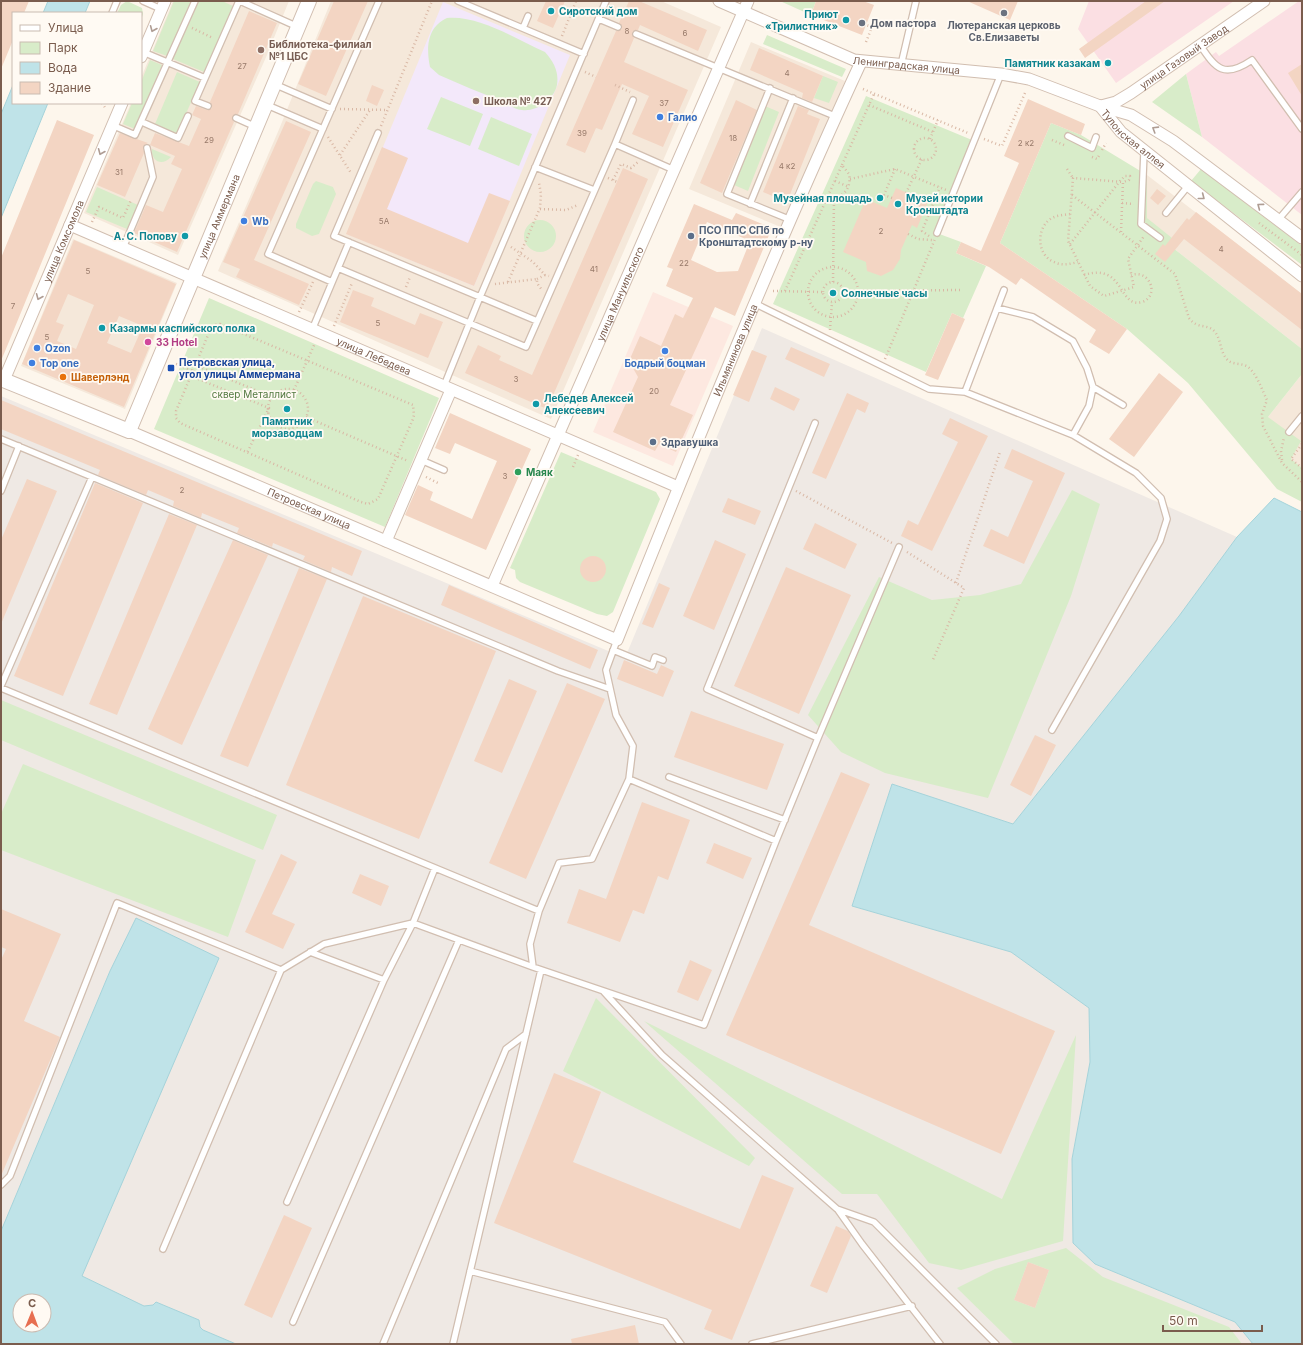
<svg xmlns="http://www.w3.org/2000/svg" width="1303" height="1345" font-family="Inter,sans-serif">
<rect width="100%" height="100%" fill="#fdf6ec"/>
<path fill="#f5e8da" d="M173,1H289L267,55L178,255L84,213L131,103H141V78Z
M331,1H661L721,27L551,419L218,271L280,127Z
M751,42L845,81L783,228L689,189Z
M1147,175L1302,294V349L1168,244L1147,218Z
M73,239L177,283L125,409L21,366Z
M1302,374V473L1286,461L1268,417Z"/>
<path fill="#fde8e0" d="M653,292L733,326L673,466L593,432Z"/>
<path fill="#efe9e4" d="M762,328L1237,537L1179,616L1013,824L892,784L852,906L1011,952L1089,1008L1090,1062L1072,1159L1095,1264L1235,1322L1253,1344H236L203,1330L200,1328L199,1320L156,1302L153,1305L144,1306L82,1276L110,971L1,1231V396L625,658Z"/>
<path fill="#f3e8fa" d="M443,2L570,55L474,286L347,234Z"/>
<path fill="#fbdfe3" d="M1089,1H1234L1116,83L1078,29Z
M1299,1H1302V215L1202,137L1186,74L1216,52L1219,56Z"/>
<path fill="#d8ecc9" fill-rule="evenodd" d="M127,1L142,8L143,14L141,20V13H117L121,5Z
M174,1H191L167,56L153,51Z
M199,1H222L233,6L204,72L173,59Z
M780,1H816L811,15Z
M447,18C479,15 516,39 545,52C554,62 559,72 557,85C554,100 536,112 522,110C514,109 506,103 499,100C479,92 459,84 439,75L430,67C426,48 427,27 447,18Z
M767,35L846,69L842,77L763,44Z
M150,60L162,65L135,129L123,124L132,103H141V82Z
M177,72L200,82L177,134L155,124Z
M1186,74L1202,137L1152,102Z
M823,76L838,82L829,103L814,98Z
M866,96L972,140L934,232L961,242L956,253L986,266L963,318L952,313L926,372L773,304Z
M441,97L483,114L470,146L427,129Z
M765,106L779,112L748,191L734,185Z
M491,117L532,134L519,166L478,149Z
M1051,123L1081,135L1147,175V218L1172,238L1168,244L1302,349V374L1268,417L1301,441L1291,459L1302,468V502L1277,489L1188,383L1127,329L1000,243Z
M152,149L171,157C162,167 151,161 152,149Z
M1201,169L1302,246V265L1191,181Z
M316,181L333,187L336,194L319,234L312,236L296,228V224L313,184Z
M97,187L138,205L127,229L86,212Z
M524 236a16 16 0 1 1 32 0a16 16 0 1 1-32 0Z
M209,298L439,398L385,527L154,429Z
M561,452L656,492L660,499L613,612L607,616L597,614L520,582L516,578L515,570L510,568Z
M1072,490L1100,504L1071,596L988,798L885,773L841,752L808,715L879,577L932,600L980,595L1021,584Z
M1,700L277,815L263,850L1,740Z
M23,764L256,860L228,937L1,850V814Z
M596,998L755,1158L749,1166L563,1071Z
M644,1021L1002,1199L1076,1035L1063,1241L961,1270L929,1263L877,1194H842Z
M1066,1248L1103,1277L1229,1327L1242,1344H1014L957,1288L995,1269ZM1028,1262L1049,1270L1035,1308L1014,1300Z"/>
<path fill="#bfe3e8" stroke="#a5d3da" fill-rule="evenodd" d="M48,1H90L85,13H43Z
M13,85V103H48L1,218V114Z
M1274,498L1302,512V1344H1253L1235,1322L1095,1264L1073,1243L1072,1159L1090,1062L1089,1008L1011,952L852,906L892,784L1013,824L1179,616L1237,537Z
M136,918L219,958L82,1276L144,1306L153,1305L156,1302L199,1320L200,1327L203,1330L236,1344H1V1231L110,971ZM20,1301H44V1325H20Z"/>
<path fill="#f3d5c3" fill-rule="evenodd" d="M1,1H29L24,13H13V40L1,69Z
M334,1H368L326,96L298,84Z
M546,1H565L553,28L537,21Z
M629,1H639L707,30L698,51L640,25L638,30L633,31L632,35L634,38L624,62L688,90L663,147L632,134L649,96L622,84L602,130L596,128L585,153L566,145L616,31L622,29V26L619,23Z
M816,1H863L874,5L862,35L811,15Z
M967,1H1018L1010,20Z
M1146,1H1165L1085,58L1079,49Z
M249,11L277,23L238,114L232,117L234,122L177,252L134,233L146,205L163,212L182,169L171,164L175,156L150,145L155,133L189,146L201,119L192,115L196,106L207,110L212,108L210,102Z
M759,48L823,76L812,102L802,98L803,93L750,70Z
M1302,64V96L1288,73Z
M372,85L384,90L377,106L366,101Z
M1028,99L1085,124L1081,135L1051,123L1000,243L1127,329L1109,354L1089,342L1096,330L1021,278L1016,285L989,267L956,253L961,242L981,251L1019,163L1004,156Z
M736,100L757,110L722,193L700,183Z
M798,106L809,110L807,114L820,119L787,202L763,192Z
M57,120L94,135L1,361V258Z
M286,121L311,132L254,260L309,284L299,305L236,277L240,269L223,262Z
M120,133L148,143L143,146L144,153L125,197L97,185Z
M382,147L408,158L387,209L468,243L489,193L510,201L474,286L346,234Z
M623,168L648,179L547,409L465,373L478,345L501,356L499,360L532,375Z
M896,188L928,202L917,228L912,225L901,250L900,259L893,270L881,276L867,271L866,262L843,252L866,199L887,208Z
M1157,189L1166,196L1158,205L1150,198Z
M694,204L732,220L736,213L772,228L735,316L715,307L670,405L693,415L676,452L659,444L655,451L613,432L638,377L629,361L640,336L661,346L675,314L683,318L693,298L666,286L673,269L667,267ZM707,222L750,241L738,271L717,272L691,260Z
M1196,212L1302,294V330L1184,239L1165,262L1155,254L1163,244L1165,246L1187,218L1189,220Z
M74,240L176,284L124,407L22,364ZM68,294L94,305L76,349L57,341L64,325L56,322ZM119,316L143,326L131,353L107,343Z
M353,290L374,298L371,306L415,325L420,313L443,322L428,358L340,322Z
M952,313L965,319L938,380L925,375Z
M791,347L830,364L824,377L785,359Z
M752,350L767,356L749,402L733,395Z
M1159,373L1183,392L1134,457L1109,439Z
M775,387L800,399L794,411L770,399Z
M847,393L869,403L865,413L857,409L826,479L812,473Z
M1,400L362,551L352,576L332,567L331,572L303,560L305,556L273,543L272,547L237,533L239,528L202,513L201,518L173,506L174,501L148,490L146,495L98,475L100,470L1,429Z
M450,413L531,449L486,550L405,515L418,485L433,492L430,500L472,519L484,491L497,461L455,443L450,454L435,448Z
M950,418L988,436L932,551L901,536L908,520L918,525L958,442L942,434Z
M1012,449L1065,473L1024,564L983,546L991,529L1008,537L1033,481L1004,468Z
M27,479L57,491L1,624V540Z
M95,483L143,503L63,696L14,676Z
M728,498L761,511L755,525L722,512Z
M169,514L197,525L117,715L89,704Z
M815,523L857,544L845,569L803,549Z
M233,540L268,555L182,745L148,729Z
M715,540L746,554L714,630L683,616Z
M580 569a13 13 0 1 1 26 0a13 13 0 1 1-26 0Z
M786,567L851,595L799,714L734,686Z
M299,568L327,579L248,767L220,756Z
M659,583L670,588L653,628L642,624Z
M449,585L598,650L590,669L441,605Z
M363,596L496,651L419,839L286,785Z
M624,660L657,674L661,665L674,671L663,697L617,679Z
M509,679L537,691L502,773L474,761Z
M567,683L605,699L526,879L489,863Z
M691,711L784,744L767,790L674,757Z
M1035,735L1056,745L1031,796L1010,785Z
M841,772L870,784L809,925L1055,1031L1001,1154L726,1035Z
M642,802L690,820L668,880L658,876L644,914L633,910L620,942L567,923L579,889L606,899Z
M714,843L752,858L743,879L706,863Z
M281,854L297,862L272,914L295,924L283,949L245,932Z
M360,874L389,886L381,906L352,893Z
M1,909L61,934L24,1021L60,1037L1,1176V960L6,949L1,947Z
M690,960L712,970L698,1001L677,992Z
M554,1073L601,1092L573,1162L740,1229L762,1175L794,1188L732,1340L704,1329L712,1310L494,1223Z
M284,1215L312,1228L272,1318L244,1305Z
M836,1226L848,1231L851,1236L827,1293L810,1286Z
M1028,1262L1049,1270L1035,1308L1014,1300Z
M635,1325L639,1344H572L571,1339Z"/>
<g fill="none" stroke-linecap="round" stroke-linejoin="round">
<defs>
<path id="service" d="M143,1L161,9
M240,1L298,27
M458,1L584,54
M112,13L117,1
M599,19L618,27
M523,28L528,16
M636,34L837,117
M1200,45C1216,69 1224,79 1252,60L1302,129
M143,52L205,78
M901,65L916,1
M274,84L332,109
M770,88L727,194L791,220
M267,105L323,129
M208,106L195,101L239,1
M236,118L256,127
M142,122L178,138L188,116
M112,125L135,135L195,1
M378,133L334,236L480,297L606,1
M1068,136L1092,148L1096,137
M615,144L633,100
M1144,152L1141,224L1160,238
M535,167L594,190
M750,204L793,98
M1166,213L1188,186
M1278,220L1302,192
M937,233L1001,74
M123,248L153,177L147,148
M338,268L526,347L615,144L674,170
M332,282L268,254L379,1
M756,304L929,389L965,392L1073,435L1136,473L1161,498L1167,519L1160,541L1052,730
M997,308L1033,317L1073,341L1087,368L1093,387L1089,406L1073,435
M312,330L349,242
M444,386L480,297L537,321
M1093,387L1123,405
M965,392L1004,290
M1289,432L1302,416
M1,439L558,671L610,689
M421,460L444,470
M1,491L19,446
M613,650L652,666L655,657L663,660
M1,686L92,477
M1,688L539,911L559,863L592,859L629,779L633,746L616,715L606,670L617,640
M818,738L899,547
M669,777L785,820
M629,779L776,841L818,738L707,689L815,423
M539,911L530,944L533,967L704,1025L776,841
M310,952L384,980L413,923L533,967
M604,992L662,1055L837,1209L874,1222L996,1344
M1,1185L10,1176L117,903L281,970L324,944L413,923L435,868
M287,1202L384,980
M838,1210L862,1244L940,1344
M163,1249L281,970
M470,1271L665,1322L681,1344
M293,1322L459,940
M383,1344L506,1049L526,1034
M453,1344L541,970
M752,1344L912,1306"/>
<g id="minor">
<path id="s1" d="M719,1L854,60L1001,74L1029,79L1100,106L1131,115L1173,141L1302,238"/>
<path d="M141,57L165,1"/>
<path id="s2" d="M1100,106L1121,132L1302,276"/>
<path id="s3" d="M1101,106L1116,102L1131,93L1264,1"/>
<path id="s4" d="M70,225L678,487"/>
<path id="s5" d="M4,380L122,103"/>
<path id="s6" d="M129,431L617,640C695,446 773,252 861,62"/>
<path d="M386,541L451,390"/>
<path id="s7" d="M492,586L748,1"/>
</g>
<g id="tertiary">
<path id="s8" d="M1,379L129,431L309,1"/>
</g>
</defs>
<use href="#service" stroke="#d1beb0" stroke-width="8"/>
<use href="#minor" stroke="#d1beb0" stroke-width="13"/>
<use href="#tertiary" stroke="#d1beb0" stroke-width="16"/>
<path stroke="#d9b8a5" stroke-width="2.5" stroke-dasharray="1 3" stroke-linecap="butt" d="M192,28L213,38
M562,36L576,1
M866,42L872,27L866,25
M585,72L596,77
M615,85L630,92
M863,89L968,133
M102,103L106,109
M869,105L933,132
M340,109L387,110
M381,126L432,1
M328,137L351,173
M914 149a11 11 0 1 1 22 0a11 11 0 1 1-22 0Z
M930,139L938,120
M984,139L1002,146L1025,93
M1052,140L1064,145
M1102,150L1106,143
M340,155L370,110
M1092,157L1097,159L1100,154
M842,165L874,94
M1067,169L1073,178
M608,178L617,182
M850,179L895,169L946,190
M613,180L621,164L631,168L638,162
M835,181L849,187
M906,193L922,159
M1072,195L1175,274L1189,318C1198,330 1208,323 1215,332C1221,339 1220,351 1226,358C1231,366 1241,362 1248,367C1257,374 1262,390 1267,400L1262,414L1263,426L1282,463L1302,482
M892,198L884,195L895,169
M1122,203L1134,204
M540,209L566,210L578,205
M1070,214C1064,215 1058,215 1052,218C1036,227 1036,255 1054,262C1062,266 1070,264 1078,262
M92,222L99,207L123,218L131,200
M1259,223L1302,255
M1121,232L1123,182L1073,178L1068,241L1090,286L1104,296L1134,287L1128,259L1144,236
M908,234L918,239L932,240
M929,236L922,231L940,187
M1070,244L1120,181L1125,176H1130L1129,180L1123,182
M511,247L533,262L545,275L549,276
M808 292a25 25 0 1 1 50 0a25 25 0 1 1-50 0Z
M1084,275C1125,262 1118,309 1142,302C1160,296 1150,269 1131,275
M537,279L545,275
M823 292a10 10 0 1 1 20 0a10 10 0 1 1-20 0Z
M508,282L540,208L541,194L539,183
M833,282L834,197
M495,284L537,279V283L542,290
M406,287L410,277
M773,291L823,292
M785,291L842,165L849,174C852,189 842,200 827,197
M843,291L961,290
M299,312L313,282
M220,324L413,405L414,415L413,419L378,499L368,504L361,502L180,423L176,418V411L211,328L214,325Z
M334,326L352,283
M830,330L832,302
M885,359L935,239
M176,364L193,371
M195,365L272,397
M191,376L269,408L247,453
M268 409a20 20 0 1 1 40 0a20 20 0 1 1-40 0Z
M294,390L315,343
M306,417L408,461
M1302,444L1291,459L1302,468
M1282,460L1281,451L1284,438
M573,467L578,455
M426,477L438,483
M796,491L892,543
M907,552L964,588L932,662
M956,583L1000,452"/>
<use href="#service" stroke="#fff" stroke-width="5.5"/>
<use href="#minor" stroke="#fff" stroke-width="11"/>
<use href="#tertiary" stroke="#fff" stroke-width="14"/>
</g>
<defs><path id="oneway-chevron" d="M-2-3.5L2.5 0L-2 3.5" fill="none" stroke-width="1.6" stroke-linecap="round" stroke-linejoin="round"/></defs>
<g stroke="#af9d94">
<use href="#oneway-chevron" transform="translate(153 29) rotate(113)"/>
<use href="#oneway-chevron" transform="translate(1155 129) rotate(-148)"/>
<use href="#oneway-chevron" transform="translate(101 152) rotate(113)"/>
<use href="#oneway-chevron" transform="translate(1202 197) rotate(38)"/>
<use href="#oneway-chevron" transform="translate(1260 206) rotate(-143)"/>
<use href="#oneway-chevron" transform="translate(39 297) rotate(113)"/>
</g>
<g fill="#0f9aa8" stroke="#fffaf3" stroke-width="1.5">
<circle cx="551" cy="11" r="4"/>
<circle cx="846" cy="20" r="4"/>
<circle cx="1108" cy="63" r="4"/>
<circle cx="880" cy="198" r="4"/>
<circle cx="898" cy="204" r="4"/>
<circle cx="185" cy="236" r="4"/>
<circle cx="833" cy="293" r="4"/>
<circle cx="102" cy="328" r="4"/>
<circle cx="536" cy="404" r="4"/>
<circle cx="287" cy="409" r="4"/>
</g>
<g fill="#6b7280" stroke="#fffaf3" stroke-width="1.5">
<circle cx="1004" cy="13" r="4"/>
<circle cx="862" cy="23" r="4"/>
</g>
<g fill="#8d6e63" stroke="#fffaf3" stroke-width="1.5">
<circle cx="261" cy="50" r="4"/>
<circle cx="476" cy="101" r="4"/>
</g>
<g fill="#3f7fe0" stroke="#fffaf3" stroke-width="1.5">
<circle cx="660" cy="117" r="4"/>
<circle cx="244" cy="221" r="4"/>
<circle cx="37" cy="348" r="4"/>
<circle cx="665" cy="351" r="4"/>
<circle cx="32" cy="363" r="4"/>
</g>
<g fill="#5c6f8a" stroke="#fffaf3" stroke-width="1.5">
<circle cx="691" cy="236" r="4"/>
<circle cx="653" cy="442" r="4"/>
</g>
<circle fill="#d1479c" stroke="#fffaf3" stroke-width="1.5" cx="148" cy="342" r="4"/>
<rect fill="#1a4fb4" stroke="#fffaf3" stroke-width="1.5" x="167" y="364" width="8" height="8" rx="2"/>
<circle fill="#e8710a" stroke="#fffaf3" stroke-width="1.5" cx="63" cy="377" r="4"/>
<circle fill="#2e9e5b" stroke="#fffaf3" stroke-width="1.5" cx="518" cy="472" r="4"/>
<g text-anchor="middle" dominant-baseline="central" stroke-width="3.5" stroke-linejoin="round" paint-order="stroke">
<g font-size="8" fill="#987a6a">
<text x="627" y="31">8</text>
<text x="685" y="33">6</text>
<text x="242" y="66">27</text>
<text x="787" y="73">4</text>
<text x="664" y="103">37</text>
<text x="582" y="133">39</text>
<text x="733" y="138">18</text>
<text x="209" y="140">29</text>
<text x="1026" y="143">2 к2</text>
<text x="787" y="166">4 к2</text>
<text x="119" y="172">31</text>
<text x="384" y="221">5А</text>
<text x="881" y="231">2</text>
<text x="1221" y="249">4</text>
<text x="684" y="263">22</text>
<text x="594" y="269">41</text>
<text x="88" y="271">5</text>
<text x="13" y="306">7</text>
<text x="378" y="323">5</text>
<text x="47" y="337">5</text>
<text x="516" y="379">3</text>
<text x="654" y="391">20</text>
<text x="505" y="476">3</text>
<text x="182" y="490">2</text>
</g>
<g font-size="10" font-weight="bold" fill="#0d838f" stroke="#fffaf3" text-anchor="start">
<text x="559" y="11">Сиротский дом</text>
<text x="838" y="14" text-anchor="end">Приют<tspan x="838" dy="12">«Трилистник»</tspan></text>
<text x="1100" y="63" text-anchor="end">Памятник казакам</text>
<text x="872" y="198" text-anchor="end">Музейная площадь</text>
<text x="906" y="198">Музей истории<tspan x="906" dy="12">Кронштадта</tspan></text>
<text x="177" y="236" text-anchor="end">А. С. Попову</text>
<text x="841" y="293">Солнечные часы</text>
<text x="110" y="328">Казармы каспийского полка</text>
<text x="544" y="398">Лебедев Алексей<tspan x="544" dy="12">Алексеевич</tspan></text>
<text x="287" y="421" text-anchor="middle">Памятник<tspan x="287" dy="12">морзаводцам</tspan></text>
</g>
<g font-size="10" font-weight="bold" fill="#5b616d" stroke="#fffaf3" text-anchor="start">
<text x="870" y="23">Дом пастора</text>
<text x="1004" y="25" text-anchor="middle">Лютеранская церковь<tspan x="1004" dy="12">Св.Елизаветы</tspan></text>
</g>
<g font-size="10" font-weight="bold" fill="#785e54" stroke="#fffaf3" text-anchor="start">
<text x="269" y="44">Библиотека-филиал<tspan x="269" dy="12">№1 ЦБС</tspan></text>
<text x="484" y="101">Школа № 427</text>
</g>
<g font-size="10" fill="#7a5c4d" stroke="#fffaf3">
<text stroke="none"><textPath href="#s3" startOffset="97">улица Газовый Завод</textPath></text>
<text stroke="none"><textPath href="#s1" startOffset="200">Ленинградская улица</textPath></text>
<text stroke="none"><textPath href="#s2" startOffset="47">Тулонская аллея</textPath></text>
<text stroke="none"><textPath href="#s8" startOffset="371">улица Аммермана</textPath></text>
<text stroke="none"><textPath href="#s5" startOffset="151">улица Комсомола</textPath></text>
<text stroke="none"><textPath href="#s7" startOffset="319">улица Мануильского</textPath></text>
<text stroke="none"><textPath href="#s6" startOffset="844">Ильмянинова улица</textPath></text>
<text stroke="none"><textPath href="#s4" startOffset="331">улица Лебедева</textPath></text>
<text stroke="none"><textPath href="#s6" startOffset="196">Петровская улица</textPath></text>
</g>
<g font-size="10" font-weight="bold" fill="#366cbe" stroke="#fffaf3" text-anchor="start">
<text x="668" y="117">Галио</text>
<text x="252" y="221">Wb</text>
<text x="45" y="348">Ozon</text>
<text x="40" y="363">Top one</text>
<text x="665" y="363" text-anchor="middle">Бодрый боцман</text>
</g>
<g font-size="10" font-weight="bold" fill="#4e5e75" stroke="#fffaf3" text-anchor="start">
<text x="699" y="230">ПСО ППС СПб по<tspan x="699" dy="12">Кронштадтскому р-ну</tspan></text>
<text x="661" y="442">Здравушка</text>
</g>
<g font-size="10" font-weight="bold" fill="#b23c85" stroke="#fffaf3" text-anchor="start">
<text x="156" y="342">33 Hotel</text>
</g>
<g font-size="10" font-weight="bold" fill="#164399" stroke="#fffaf3" text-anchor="start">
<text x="179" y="362">Петровская улица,<tspan x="179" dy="12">угол улицы Аммермана</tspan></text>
</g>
<g font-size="10" font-weight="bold" fill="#c56008" stroke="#fffaf3" text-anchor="start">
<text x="71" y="377">Шаверлэнд</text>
</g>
<g font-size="10" fill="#537a41" stroke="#fffaf3">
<text x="254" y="394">сквер Металлист</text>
</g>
<g font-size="10" font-weight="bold" fill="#27864d" stroke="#fffaf3" text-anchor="start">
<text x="526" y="472">Маяк</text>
</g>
</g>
<rect width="1303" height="1345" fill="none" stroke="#7a5c4d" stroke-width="4"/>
<rect x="12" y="12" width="130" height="92" fill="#fffaf3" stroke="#cabbb1"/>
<rect x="20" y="25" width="20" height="6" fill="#ffffff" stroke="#cabbb1"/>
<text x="48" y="32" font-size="12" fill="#7a5c4d">Улица</text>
<rect x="20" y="42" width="20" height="12" fill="#d8ecc9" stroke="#cabbb1"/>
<text x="48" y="52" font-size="12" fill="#7a5c4d">Парк</text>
<rect x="20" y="62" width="20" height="12" fill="#bfe3e8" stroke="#cabbb1"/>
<text x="48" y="72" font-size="12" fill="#7a5c4d">Вода</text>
<rect x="20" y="82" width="20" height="12" fill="#f3d5c3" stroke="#cabbb1"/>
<text x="48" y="92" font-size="12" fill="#7a5c4d">Здание</text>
<g transform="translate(32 1313) rotate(1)"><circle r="19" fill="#fffaf3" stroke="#cabbb1"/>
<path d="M0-3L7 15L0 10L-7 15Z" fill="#e76f51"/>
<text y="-6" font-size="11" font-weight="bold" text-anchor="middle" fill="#7a5c4d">С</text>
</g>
<path d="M1163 1325v6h99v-6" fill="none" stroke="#7a5c4d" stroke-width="2"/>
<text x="1169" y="1325" font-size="12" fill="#7a5c4d" stroke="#fffaf3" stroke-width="3" paint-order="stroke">50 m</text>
</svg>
